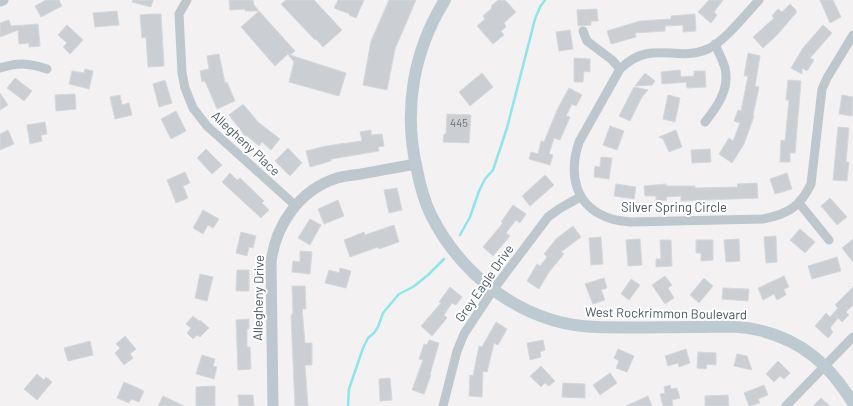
<svg xmlns="http://www.w3.org/2000/svg" width="853" height="406" font-family="Barlow,sans-serif">
<rect width="100%" height="100%" fill="#f3f1f1"/>
<g fill="none" stroke-linecap="round" stroke-linejoin="round">
<path stroke="#8ee5ec" stroke-width="2.5" d="M460,235L470,217L479,191L485,179L493,170L507,128L535,19L540,7L545,0
M348,406L349,389L363,348L368,338L374,333L378,327L383,313L399,294L413,287L428,275L444,259"/>
</g>
<path fill="#cbcfd3" stroke="#d5d8dc" d="M46,0H59L62,6L41,17L35,6Z
M133,0H153L151,7L132,2Z
M229,0H253L254,5L259,11H245V9L230,10Z
M286,0H314L342,30L323,47L316,39L315,40L281,4Z
M338,0H364L356,18L349,15L350,14L334,8Z
M389,0H416L395,49L387,90L363,85L371,41Z
M498,0H505L516,12L504,23L506,27L501,31L504,35L493,44L477,26L485,19L483,16L492,8L491,6Z
M709,0H723L714,12L717,15L711,23L698,12Z
M820,0H833L841,17L830,23Z
M790,4L796,10V13L777,35L763,48L753,37L774,18L772,16L778,9L782,12Z
M597,9L598,21H591V25L578,26L577,10Z
M117,11L119,25L95,27L93,13Z
M259,11L295,51L290,55L346,73L339,96L289,82L294,62L288,54L275,66L241,27Z
M151,14H161L164,66L148,67L146,37L142,38L140,15Z
M695,14L696,31L683,32V25L665,26V31L635,33L636,37L611,44L607,31L640,21L671,19V16Z
M9,20L11,26L38,24L40,46L29,47V43L19,44L18,30L0,37V23Z
M67,25L83,40L70,54L63,47L67,43L58,35Z
M823,25L832,33L810,58L814,60L807,71L802,68V74L791,68L803,48Z
M570,30L573,49L559,51L556,32Z
M748,53L760,56L755,86L759,87L753,115L754,116L744,144L732,163L719,154L729,138L733,141L740,123L734,121L738,110L741,111L748,76H744Z
M219,54L225,83L227,82L235,101L217,109L205,81L202,82L200,71L209,69L207,56Z
M574,58L590,59V72L584,71L583,82H574Z
M85,69L93,71L89,89L69,84L72,71L84,73Z
M680,70L681,77L694,76V71H705L706,87L687,88L686,82L662,84L661,72Z
M482,73L493,87L470,106L459,92Z
M645,73L655,81L652,85L635,86Z
M15,78L32,91L24,101L7,88Z
M165,80L172,103L159,107L153,84Z
M788,80L801,81L795,153H790V162H780L781,140L785,141L789,100H786Z
M634,87L648,90L642,97L630,121L619,116Z
M569,88L582,95L576,106L572,104L566,116L570,117L560,140L554,138L549,154L553,155L550,165L529,159L531,152L538,154L541,141L544,142L558,108Z
M0,93L8,105L0,110Z
M75,94L76,109L56,111L55,95Z
M120,95L122,105L129,103L132,115L115,119L110,97Z
M668,95L680,98L675,122L663,119Z
M842,95L853,97L852,116L839,114Z
M242,105H244L258,122L280,139L271,150L262,142L259,146L246,135L245,136L229,115Z
M176,111L186,131L171,139L161,119Z
M447,114L471,115L469,143L443,142L444,134H446Z
M45,122L47,134L41,135L42,141L30,144L27,125Z
M610,126L624,131L617,150L603,145Z
M838,127L849,128L846,162H849L847,181L833,180Z
M8,130L14,144L0,150V134Z
M371,130V135L382,134L384,146L378,147L379,151L331,159V161L310,167L306,151L326,146L362,141L360,132Z
M676,130L682,147L669,152L663,139L659,137Z
M288,148L302,163L290,176L275,161Z
M206,149L222,165L212,174L197,158Z
M710,149L711,162L692,163L691,150Z
M601,157L612,158L609,179L594,177L595,166L600,167Z
M185,172L190,183L183,186L188,198L176,203L167,180Z
M230,173L237,180L240,178L264,201L262,203L269,210L261,218L222,182Z
M787,173L792,189L775,194L770,179Z
M545,175L554,185L530,206L522,196Z
M757,183L758,198L681,201V196L666,197L667,200L656,201V196H645L644,186L666,184V186H695V188L738,187L737,184Z
M616,184L636,187L634,199L614,196Z
M397,188L402,210L389,213L384,190Z
M830,198L847,217L837,225L821,206Z
M338,200L344,216L324,224L318,209Z
M513,205L526,214L520,223L516,220L506,233L510,236L493,256L483,247L503,223L501,222Z
M203,210L219,219L213,228L208,225L203,234L193,228Z
M310,219L321,225L310,245L298,238Z
M394,225L399,242L379,249L378,247L350,257L344,240L364,232L365,235Z
M573,226L581,237L561,252L564,254L549,272L539,289L527,281L537,264L540,266L547,257L544,254L557,238Z
M800,229L815,242L805,253L790,240Z
M241,232L256,236L253,248L249,247L247,256L236,253Z
M776,236L777,262L766,263L764,237Z
M601,237L603,264L591,265L589,238Z
M640,239L642,265L628,266L626,240Z
M739,239L740,261L726,262L724,240Z
M853,239V262L842,248Z
M660,240H671L672,266L656,267V259H661Z
M696,240H713V260L701,261V253H696Z
M300,251L312,252L310,274L292,272L293,261L300,262Z
M837,257L841,271L812,279L808,266Z
M340,268L351,271L346,288L325,283L329,270L339,273Z
M237,270H249V291H236Z
M200,274L213,277L207,301L195,298Z
M665,276L672,285L668,288L674,298L665,304L652,285Z
M784,276L789,287L784,289L786,295L777,300L774,294L763,300L758,288Z
M604,278L607,288L601,290L605,300L593,304L585,284Z
M704,278L713,286L699,303L690,295Z
M631,279L640,285L629,300L621,294Z
M292,286H305L306,309H302L305,343H312V365H305L308,406H295L291,315L293,314Z
M450,287L462,297L456,305L452,303L444,315L447,318L432,336L421,326L441,303L439,302Z
M853,287V305L846,312L849,315L842,322L838,318L830,328L833,332L828,338L815,326L826,313L830,317L838,308L835,305Z
M723,288L749,289L748,301L722,299Z
M193,316L199,321L200,320L209,328L200,337L197,335L193,339L187,333L191,328L186,324Z
M249,319V329H247V347H250L251,369L238,370L236,320Z
M496,322L507,329L498,345L494,343L487,372L483,371L482,397L469,396L470,375L473,376L479,346L482,347Z
M125,336L136,349L130,354L133,358L124,365L115,353L120,348L116,344Z
M429,340L439,343L430,374L431,375L424,394L412,390L423,360L419,359L424,344L427,345Z
M543,340L545,350L540,352L541,357L530,360L527,343Z
M90,341L93,355L68,361L64,348Z
M618,349L634,356L627,372L616,368L619,361L614,358Z
M686,349L690,363L679,367L678,363L668,366L665,356Z
M698,352L716,353V365L707,364L706,369L697,368Z
M737,354L747,356L752,370L734,366Z
M202,355L215,359L213,366L217,367L214,379L196,374Z
M778,361L790,373L784,379L780,376L774,382L766,374Z
M541,366L555,381L549,386L545,383L541,387L530,376Z
M610,373L617,383L600,395L593,385Z
M37,374L44,380L46,377L52,382L37,400L24,389Z
M390,378L392,400L380,401L379,379Z
M124,382L144,391L139,402L131,399L129,403L117,398Z
M563,383L585,384V398L562,397Z
M670,385L671,389L677,388L680,398L672,400L673,406H663L660,394L665,393L664,387Z
M764,385L768,395L758,399L760,403L749,406L744,393Z
M215,386V406H196V387Z
M238,395H253L254,406H239Z
M728,395L729,406H705V396Z
M163,396L184,406H158Z
M648,396L652,406H626Z
M821,398L830,406H813Z"/>
<g fill="none" stroke-linecap="round" stroke-linejoin="round">
<path stroke="#bdc7cd" stroke-width="9" d="M187,0L179,14L182,73L185,88L193,108L207,126L296,206
M759,0C746,14 725,41 708,49C675,63 652,38 620,69L579,142C568,175 575,208 612,219C618,221 625,221 631,222L763,219C788,214 800,207 811,184L822,89L827,78L853,35
M583,31L587,41L612,60L620,69
M0,68C18,62 28,63 47,69
M705,122C717,107 730,89 725,68C723,60 718,52 715,44
M799,203L829,240
M443,406L457,351L464,334L493,290L548,217L559,209L580,197
M786,406L853,337"/>
<path stroke="#bdc7cd" stroke-width="11" d="M0,1L3,0
M273,406L271,263C275,226 299,190 337,178C344,176 353,175 361,174C379,171 397,167 416,164"/>
<path stroke="#bdcad2" stroke-width="12" d="M445,0C413,51 403,111 417,170C420,185 424,201 431,215C462,277 525,325 596,327C630,328 664,327 697,327C718,327 738,325 758,330C803,340 830,366 853,403"/>
</g>
<g text-anchor="middle" dominant-baseline="central" stroke-width="4" stroke-linejoin="round" paint-order="stroke">
<g font-size="11" fill="#6a757b">
<text x="459" y="122">445</text>
</g>
<g font-size="13" fill="#49575e" stroke="#fff">
<text transform="translate(246 143) rotate(43)">Allegheny Place</text>
<text x="674" y="207">Silver Spring Circle</text>
<text transform="translate(484 283) rotate(-55)">Grey Eagle Drive</text>
<text transform="translate(258 298) rotate(-89)">Allegheny Drive</text>
<text transform="translate(666 313) rotate(1)">West Rockrimmon Boulevard</text>
</g>
</g>
</svg>
